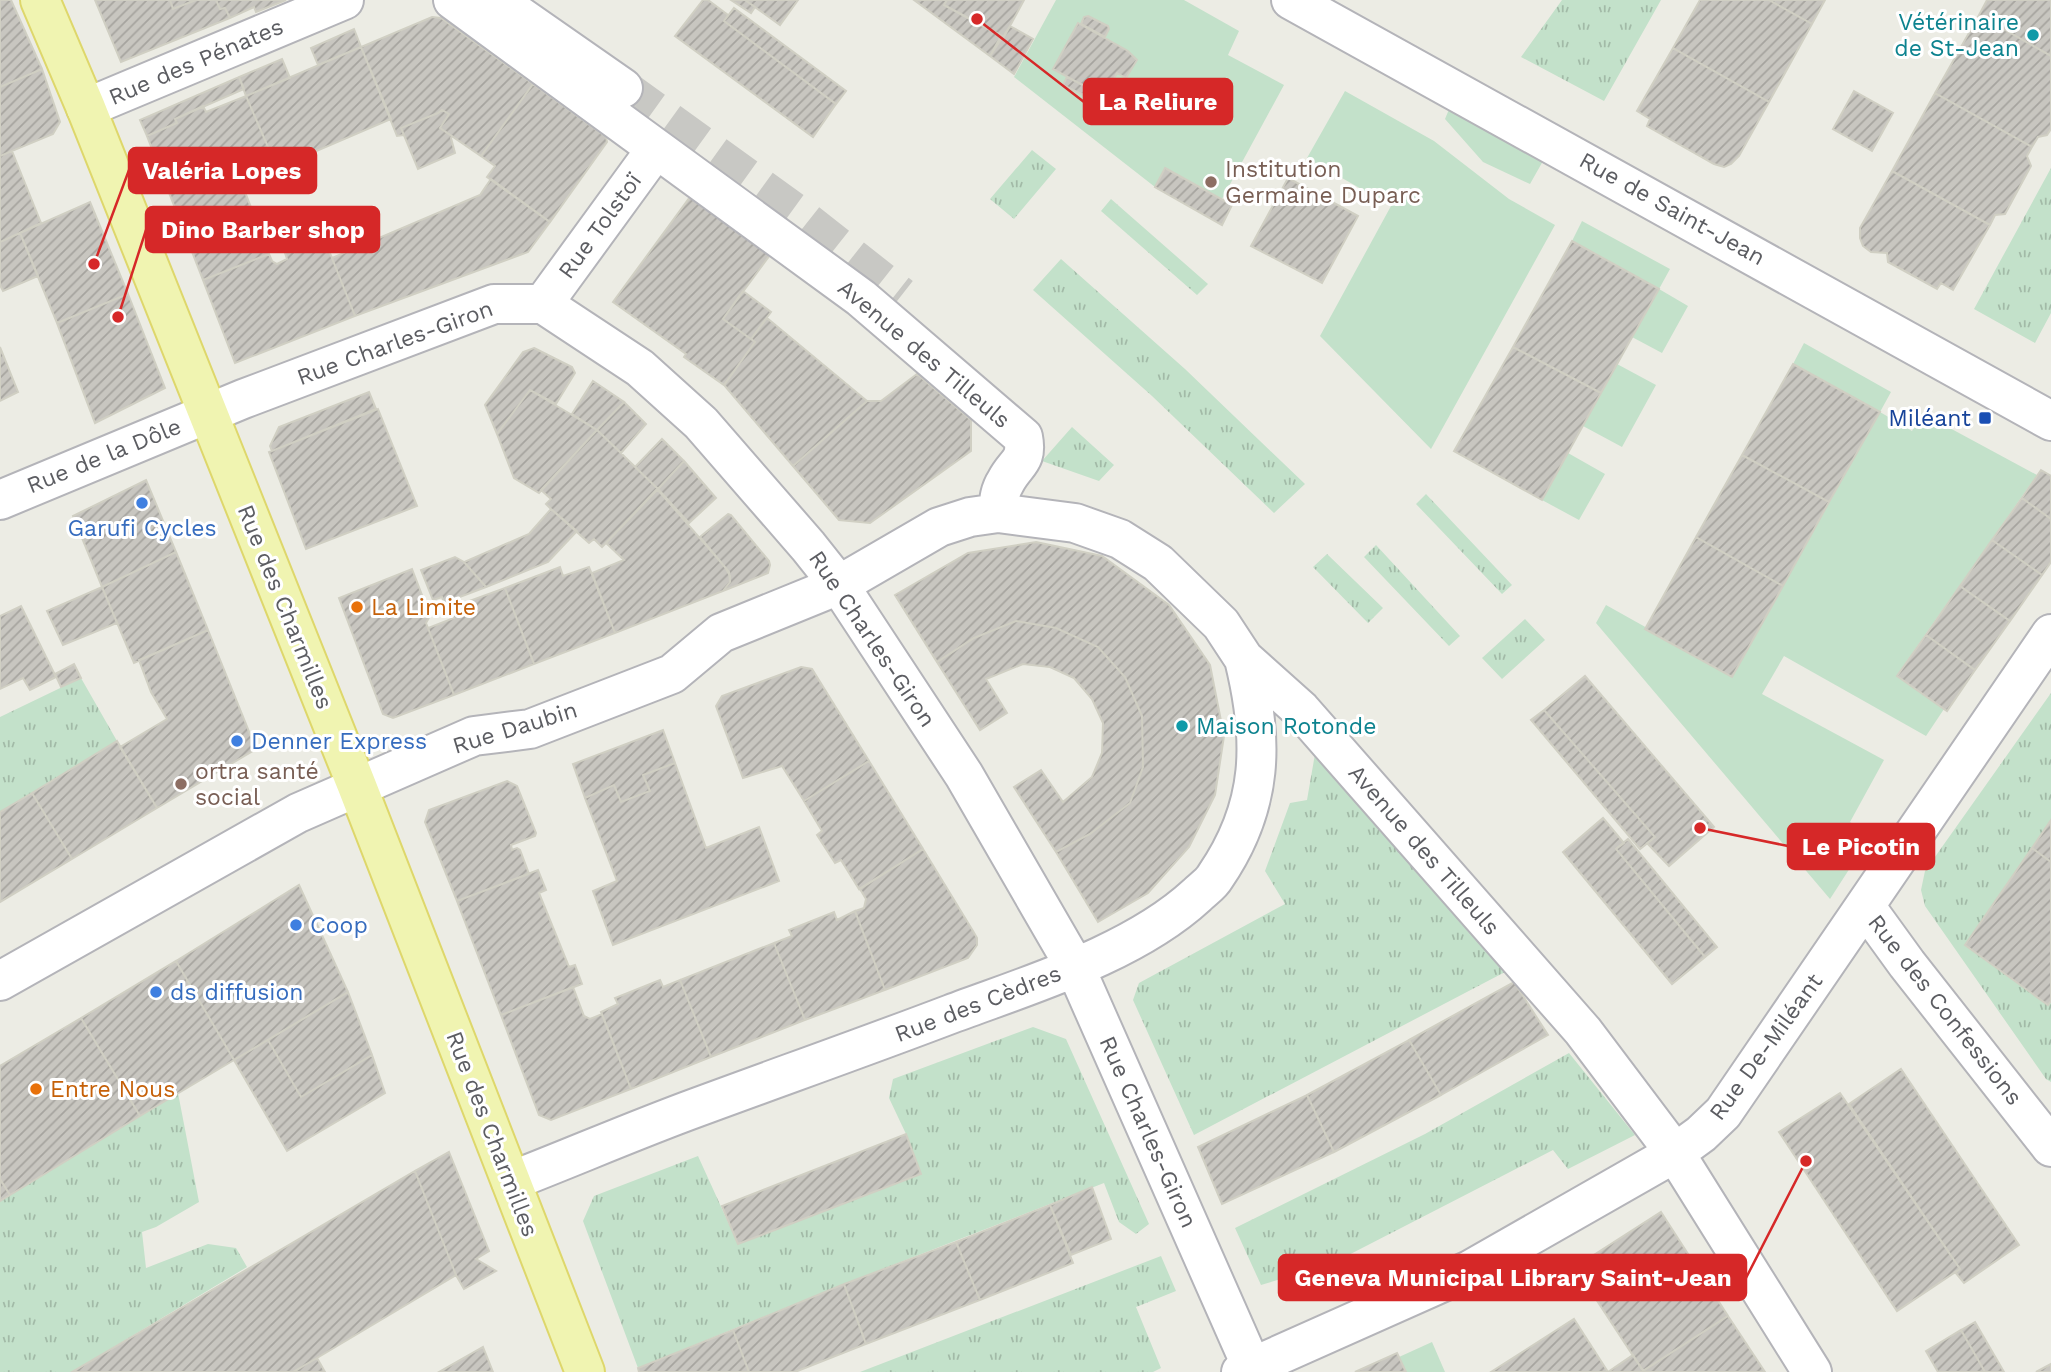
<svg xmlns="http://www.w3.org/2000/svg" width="2051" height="1372" font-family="'Work Sans',sans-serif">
<defs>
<pattern id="grass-tufts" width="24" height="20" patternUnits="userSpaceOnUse" patternTransform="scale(1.75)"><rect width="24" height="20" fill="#c3e1ca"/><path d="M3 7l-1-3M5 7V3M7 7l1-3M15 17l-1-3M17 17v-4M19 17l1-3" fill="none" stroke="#a2baa7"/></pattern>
<pattern id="building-hatch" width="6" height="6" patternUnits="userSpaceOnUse" patternTransform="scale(1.75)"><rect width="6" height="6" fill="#c8c6c0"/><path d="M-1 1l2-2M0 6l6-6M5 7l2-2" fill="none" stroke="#a6a49f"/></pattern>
</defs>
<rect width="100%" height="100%" fill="#ecece4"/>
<path fill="url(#grass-tufts)" d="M1562,0H1661L1604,101L1521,57Z
M1032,150L1056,169L1014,219L990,199Z
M2051,168V313L2035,343L1974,309Z
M1111,199L1208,284L1197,295L1101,211Z
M1061,259L1185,369L1305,484L1274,513L1152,396L1033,290Z
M1072,427L1114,465L1099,481L1042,461Z
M1426,494L1512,585L1502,594L1416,504Z
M1376,545L1460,636L1449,646L1364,557Z
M1327,554L1383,608L1368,623L1313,567Z
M1525,619L1545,640L1502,679L1482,658Z
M81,678L117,741L0,812V717Z
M2051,693V1082L2046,1079L1925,906L1921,890L1925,871Z
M1315,754L1505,972L1194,1135L1133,1000L1139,983L1285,904L1265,871L1290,803L1307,800Z
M1033,1027L1066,1039L1149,1224L1136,1234L1119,1222L1104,1183L844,1284L638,1368L583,1221L594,1196L698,1156L738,1244L920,1174L906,1134L889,1098L893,1079Z
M1569,1053L1635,1135L1568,1169L1553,1150L1333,1263L1261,1285L1235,1228L1425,1134Z
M178,1093L199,1202L156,1227L142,1232L146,1268L208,1244L236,1248L247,1267L72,1372H0V1201Z
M1161,1256L1176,1291L1136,1307L1161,1368L1153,1372H860Z"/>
<path fill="#c3e1ca" d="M1056,0H1184L1239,31L1228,55L1284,85L1222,199L1166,168L1155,187L1014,77Z
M1345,91L1434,141L1509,199L1555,225L1431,449L1320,336L1391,206L1307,158Z
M1450,107L1543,161L1530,184L1483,162L1445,119Z
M1582,221L1670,269L1659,289L1688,306L1662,353L1632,337L1659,289L1572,241Z
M1804,343L1891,392L1880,412L1912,431L1922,413L2037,475L1897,675L1944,709L1926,736L1784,656L1762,694L1884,760L1850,822L1870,837L1830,899L1596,623L1606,605L1733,676L1879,413L1793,364Z
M1617,364L1656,385L1622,447L1583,426Z
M1568,453L1605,474L1579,520L1542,500Z
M1432,1342L1445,1372H1406L1399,1357Z"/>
<path fill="url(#building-hatch)" stroke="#d0cfc3" stroke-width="2" d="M0,0H11L42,69L0,87Z
M95,0H170L173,9L196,0H216L220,9L225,8L230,18L121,62Z
M170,0H196L173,9Z
M216,0H286L256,12L254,7L230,18L225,8L220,9Z
M703,0H708L728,15L724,21L836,104L813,137L675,36Z
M731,0H745L755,7L751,13Z
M745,0H798L780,25Z
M914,0H947L944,5L1001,36L990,56Z
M947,0H1024L1004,37L944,5Z
M1700,0H1769L1812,24L1769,102L1673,48Z
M1769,0H1825L1812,24Z
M1987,0H2051V56L1979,15Z
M734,8L846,91L836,104L724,21Z
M1979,15L2051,56V129L2047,135L2038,137L2032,147L1935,93Z
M1088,16L1108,26L1109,29L1105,37L1081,24L1084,17Z
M432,17L441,18L533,84L481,156L440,128L449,114L442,110L438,113L401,128L404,135L397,136L361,47Z
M1078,23L1128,51L1137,60L1126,78L1117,73L1104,97L1053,69Z
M1010,26L1033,39L1014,74L990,56Z
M354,29L361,47L318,65L311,48Z
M361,47L391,119L277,168L246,96Z
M1673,48L1769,102L1739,156L1731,164L1724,167L1714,164L1647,126L1650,119L1637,111Z
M282,59L290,78L246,96L239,77Z
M42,69L60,122L53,134L0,156V87Z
M239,77L244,89L175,119L177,123L147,136L140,120Z
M1067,77L1087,87L1083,95L1063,85Z
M533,84L606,137L607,142L550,222L487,177L495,166L481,156Z
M1854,91L1893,113L1872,151L1833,129Z
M1935,93L2032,147L2027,156L2031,166L2005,214L1995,215L1990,225L1892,171Z
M246,96L277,168L273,170L271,166L240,179L269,254L203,280L147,136L177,123L175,119L203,106L206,112Z
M442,110L449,114L440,128L452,136L451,138L455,153L418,169L401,128L438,113Z
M12,151L41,223L0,242V156Z
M1165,168L1232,205L1222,225L1155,187Z
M1892,171L1990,225L1953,290L1941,283L1937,289L1888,262L1887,253L1871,252L1863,246L1860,238V228Z
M1288,178L1358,216L1322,283L1251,246Z
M491,179L550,222L528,252L355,316L332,258L480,195Z
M690,197L770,255L723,319L755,342L724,385L684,357L686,354L613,302Z
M90,202L128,294L57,323L20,233Z
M320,228L355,316L235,363L203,280L269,254L272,261L277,264L287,259L285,253L289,241Z
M20,233L38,276L3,291L0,285V242Z
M1572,241L1659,289L1601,393L1513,347Z
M743,291L771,312L751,339L723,319Z
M128,294L165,388L95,423L57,323Z
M767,318L867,401L793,466L724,385L755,342L751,339Z
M0,347L18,392L0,401Z
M1513,347L1601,393L1542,500L1454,451Z
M534,348L572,367L575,373L556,404L530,390L497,434L485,405L523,352Z
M1793,364L1880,412L1829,502L1742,455Z
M917,374L971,420V451L870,523L839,520L793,466L867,401H881Z
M593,381L624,402L597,430L572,414Z
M530,390L597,430L539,493L514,478L497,434Z
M369,392L376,409L272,451L270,446L279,427Z
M624,402L646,424L621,453L597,430Z
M378,409L417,506L306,549L269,452Z
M597,430L658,489L602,547L594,539L589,543L551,509L546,504L551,499L541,490Z
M662,439L684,461L658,489L635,467Z
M1742,455L1829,502L1783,586L1696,537Z
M684,461L716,498L689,523L658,489Z
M2041,470L2051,476V519L2022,498Z
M146,480L176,552L102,587L73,516Z
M657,489L725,567L730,576V582L723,591L615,633L592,573L624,560L606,543Z
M2022,498L2051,519V562L2042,575L1992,540Z
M551,509L577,531L548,562L486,587L464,562L529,534Z
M728,514L731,515L769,561L770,565L768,573L723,591L730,582L729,572L700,537Z
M1696,537L1783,586L1732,677L1645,629Z
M1992,540L2042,575L2010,621L1960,586Z
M1036,542L1102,556L1169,605L1210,665L1224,736L1215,795L1189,847L1148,893L1098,922L1056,852L1090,834L1130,803L1143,767L1142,716L1125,677L1098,647L1056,628L1016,621L974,638L937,662L895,595L968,553Z
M176,552L208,630L134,663L102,587Z
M455,557L464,562L486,587L444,603L442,597L433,600L421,570Z
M560,567L563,576L589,567L615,633L534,664L505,588Z
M412,569L430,616L426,623L428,628L454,695L393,718L383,714L339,598Z
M1960,586L2010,621L1975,670L1926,635Z
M102,587L117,623L63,645L47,611Z
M505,588L534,664L454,695L428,628L454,618L450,608Z
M21,606L56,677L30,690L23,678L0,689V616Z
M1016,621L1056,628L1098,647L1125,677L1142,716L1143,767L1130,803L1090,834L1056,852L1014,787L1041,770L1063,802L1092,777L1102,753L1103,723L1092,699L1074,678L1050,667L1023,664L986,679L1007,713L980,730L937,662L974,638Z
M208,630L256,749L157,808L120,747L167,719L151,692L139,660Z
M1926,635L1975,670L1947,711L1897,676Z
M74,664L81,678L61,687L55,674Z
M801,667L812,669L869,761L804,801L782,766L743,778L716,706L722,696Z
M1585,676L1714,827L1669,866L1647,843L1655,837L1544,710Z
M1544,710L1655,837L1640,849L1531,720Z
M663,730L675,763L643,775L650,791L621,802L614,785L585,798L573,764Z
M117,741L157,808L72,859L32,793Z
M869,761L923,849L859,889L841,860L835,863L817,835L822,831L804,801Z
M675,763L706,848L759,827L779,881L613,945L593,891L617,881L585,798L614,785L621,802L650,791L643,775Z
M507,781L517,786L536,833L535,836L511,845L512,850L517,848L520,850L529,874L457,901L425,822L429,810Z
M32,793L72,859L0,902V812Z
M1603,818L1624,843L1616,849L1705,957L1672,984L1563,852Z
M2051,820V862L2032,848Z
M1628,839L1717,947L1705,957L1616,849Z
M2032,848L2051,862V1001L2048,1005L1965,945Z
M923,849L973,931L977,938V945L968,958L885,990L855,911L864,908L866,899L860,889Z
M538,870L546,890L539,893L569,967L575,965L582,984L501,1015L457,901Z
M299,885L348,992L234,1060L176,961Z
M855,911L885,990L805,1020L774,943L792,936L789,930L834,912L837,920Z
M774,943L805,1020L711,1057L680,980Z
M176,961L234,1060L140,1116L81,1018Z
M660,980L663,987L680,980L711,1057L631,1089L601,1012L618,1004L615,998Z
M1514,982L1548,1035L1441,1095L1409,1040Z
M573,987L584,1016L590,1019L602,1014L631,1089L551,1120L539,1115L501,1015Z
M348,992L372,1055L301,1097L268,1040Z
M81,1018L140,1116L10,1195L0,1179V1066Z
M268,1040L301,1097L372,1055L385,1093L287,1151L234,1060Z
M1409,1040L1441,1095L1334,1152L1307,1095Z
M1901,1069L2019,1245L1964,1283L1955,1272L1960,1269L1849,1104Z
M1840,1093L1960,1269L1897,1311L1779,1132Z
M1307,1095L1334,1152L1222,1204L1198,1147Z
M906,1134L921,1174L738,1244L722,1206Z
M449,1152L489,1251L476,1259L496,1271L464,1289L456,1275L415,1171Z
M415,1171L456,1275L317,1358L293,1372H72Z
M0,1179L10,1195L0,1201Z
M1092,1187L1111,1239L1071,1255L1050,1205Z
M1050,1205L1073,1263L980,1300L956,1242Z
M1661,1212L1728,1316L1643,1371L1575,1267Z
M956,1242L980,1300L866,1344L844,1284Z
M844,1284L866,1344L795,1372H749L733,1330Z
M1728,1316L1765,1372H1644L1643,1371Z
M1574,1319L1608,1372H1491Z
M1975,1322L2004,1372H1985L1961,1330Z
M733,1330L749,1372H639L638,1368Z
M1961,1330L1985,1372H1938L1926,1351Z
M483,1347L493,1372H439Z
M1397,1353L1406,1372H1355Z
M1633,1355L1644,1372H1608Z
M317,1358L325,1372H293Z
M2051,1364V1372H2036Z"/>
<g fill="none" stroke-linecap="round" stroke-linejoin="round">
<path stroke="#c8c8c4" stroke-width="38" stroke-dasharray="38 19" stroke-linecap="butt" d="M623,88L796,213L901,296"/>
<defs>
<path id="minor" d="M453,0L861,298L1023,437C1028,462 1016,462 1006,481C999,492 999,501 998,513L1075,523L1120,539L1158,563L1221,624L1244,659L1301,710L1583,1031L1675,1153L1812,1372
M1291,0L2051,421
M499,12L511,10L623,88
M86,108L344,0
M543,304L656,149
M0,500L243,399L494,304H543L640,368L701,423L808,546L839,585L964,775L1075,967L1254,1372
M1865,906L1907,964L2051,1147
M0,981L298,813L474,736L530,729L672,674L721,633L839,585L939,527L970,517L998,513
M511,1181C573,1157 635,1130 698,1107C782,1076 867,1046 951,1014C1031,984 1133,954 1197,895C1203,889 1211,884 1215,877C1264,806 1264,740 1244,659
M1241,1372L1470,1270L1675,1153L1701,1134L1723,1113L2051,634"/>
<path id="major" d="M40,0L86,108L357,786L585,1372"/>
</defs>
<use href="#minor" stroke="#b4b4b9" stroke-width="42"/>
<use href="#major" stroke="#ded76b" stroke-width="42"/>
<use href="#minor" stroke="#fff" stroke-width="38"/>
<use href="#major" stroke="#f0f4b1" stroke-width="38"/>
</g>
<g fill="#0f9aa8" stroke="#fff" stroke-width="2.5">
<circle cx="2033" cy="35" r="7"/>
<circle cx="1182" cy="726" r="7"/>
</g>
<g fill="#8d6e63" stroke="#fff" stroke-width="2.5">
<circle cx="1211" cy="182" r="7"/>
<circle cx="181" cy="784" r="7"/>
</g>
<rect fill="#1a4fb4" stroke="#fff" stroke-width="2.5" x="1978" y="411" width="14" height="14" rx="3.5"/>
<g fill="#3f7fe0" stroke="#fff" stroke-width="2.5">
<circle cx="142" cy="503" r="7"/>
<circle cx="237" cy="741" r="7"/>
<circle cx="296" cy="925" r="7"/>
<circle cx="156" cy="992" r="7"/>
</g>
<g fill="#e8710a" stroke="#fff" stroke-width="2.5">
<circle cx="357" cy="607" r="7"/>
<circle cx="36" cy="1089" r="7"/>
</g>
<g text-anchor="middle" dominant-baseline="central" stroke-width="6" stroke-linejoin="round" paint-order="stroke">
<g font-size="23" fill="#0d838f" stroke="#fff" text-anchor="end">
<text x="2019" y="22">Vétérinaire<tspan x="2019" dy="26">de St-Jean</tspan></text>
<text x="1196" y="726" text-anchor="start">Maison Rotonde</text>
</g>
<g font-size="23" fill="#5c5d62" stroke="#fff">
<text transform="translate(196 62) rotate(-23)">Rue des Pénates</text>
<text transform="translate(1672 209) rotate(29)">Rue de Saint-Jean</text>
<text transform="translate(600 226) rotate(-54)">Rue Tolstoï</text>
<text transform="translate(395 343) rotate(-20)">Rue Charles-Giron</text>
<text transform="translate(924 354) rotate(40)">Avenue des Tilleuls</text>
<text transform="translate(104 456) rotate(-22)">Rue de la Dôle</text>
<text transform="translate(285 607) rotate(68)">Rue des Charmilles</text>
<text transform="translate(872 639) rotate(56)">Rue Charles-Giron</text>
<text transform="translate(515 728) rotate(-17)">Rue Daubin</text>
<text transform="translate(1424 850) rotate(49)">Avenue des Tilleuls</text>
<text transform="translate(978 1004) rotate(-21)">Rue des Cèdres</text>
<text transform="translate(1945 1010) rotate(52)">Rue des Confessions</text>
<text transform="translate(1766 1047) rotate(-54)">Rue De-Miléant</text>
<text transform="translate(1148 1132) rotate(66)">Rue Charles-Giron</text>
<text transform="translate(492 1134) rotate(69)">Rue des Charmilles</text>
</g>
<g font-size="23" fill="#785e54" stroke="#fff" text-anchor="start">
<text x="1225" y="169">Institution<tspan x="1225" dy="26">Germaine Duparc</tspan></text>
<text x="195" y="771">ortra santé<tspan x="195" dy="26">social</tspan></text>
</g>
<g font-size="23" fill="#164399" stroke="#fff" text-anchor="end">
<text x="1971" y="418">Miléant</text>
</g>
<g font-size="23" fill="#366cbe" stroke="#fff" text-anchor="start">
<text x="142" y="528" text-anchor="middle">Garufi Cycles</text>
<text x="251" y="741">Denner Express</text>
<text x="310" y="925">Coop</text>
<text x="170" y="992">ds diffusion</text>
</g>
<g font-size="23" fill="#c56008" stroke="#fff" text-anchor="start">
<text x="371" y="607">La Limite</text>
<text x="50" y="1089">Entre Nous</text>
</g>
</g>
<path fill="none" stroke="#d62828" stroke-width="2.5" d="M977 19L1084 102M94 264L129 170M118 317L146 230M1700 828L1788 846M1806 1161L1746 1278"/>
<g fill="#d62828" stroke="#fff" stroke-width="2.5">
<circle cx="977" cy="19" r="7"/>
<circle cx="94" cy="264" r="7"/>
<circle cx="118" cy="317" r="7"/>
<circle cx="1700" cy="828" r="7"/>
<circle cx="1806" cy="1161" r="7"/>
</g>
<g fill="#d62828" stroke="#d62828" stroke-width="2.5">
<rect x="1084" y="79" width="148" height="45" rx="7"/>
<rect x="129" y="148" width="187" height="45" rx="7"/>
<rect x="146" y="207" width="233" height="45" rx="7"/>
<rect x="1788" y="824" width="146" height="45" rx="7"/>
<rect x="1279" y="1255" width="467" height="45" rx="7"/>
</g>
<g font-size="24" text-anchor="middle" font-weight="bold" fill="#fff">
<text x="1158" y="110">La Reliure</text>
<text x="222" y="179">Valéria Lopes</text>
<text x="263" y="238">Dino Barber shop</text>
<text x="1861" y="855">Le Picotin</text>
<text x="1513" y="1286">Geneva Municipal Library Saint-Jean</text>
</g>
</svg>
